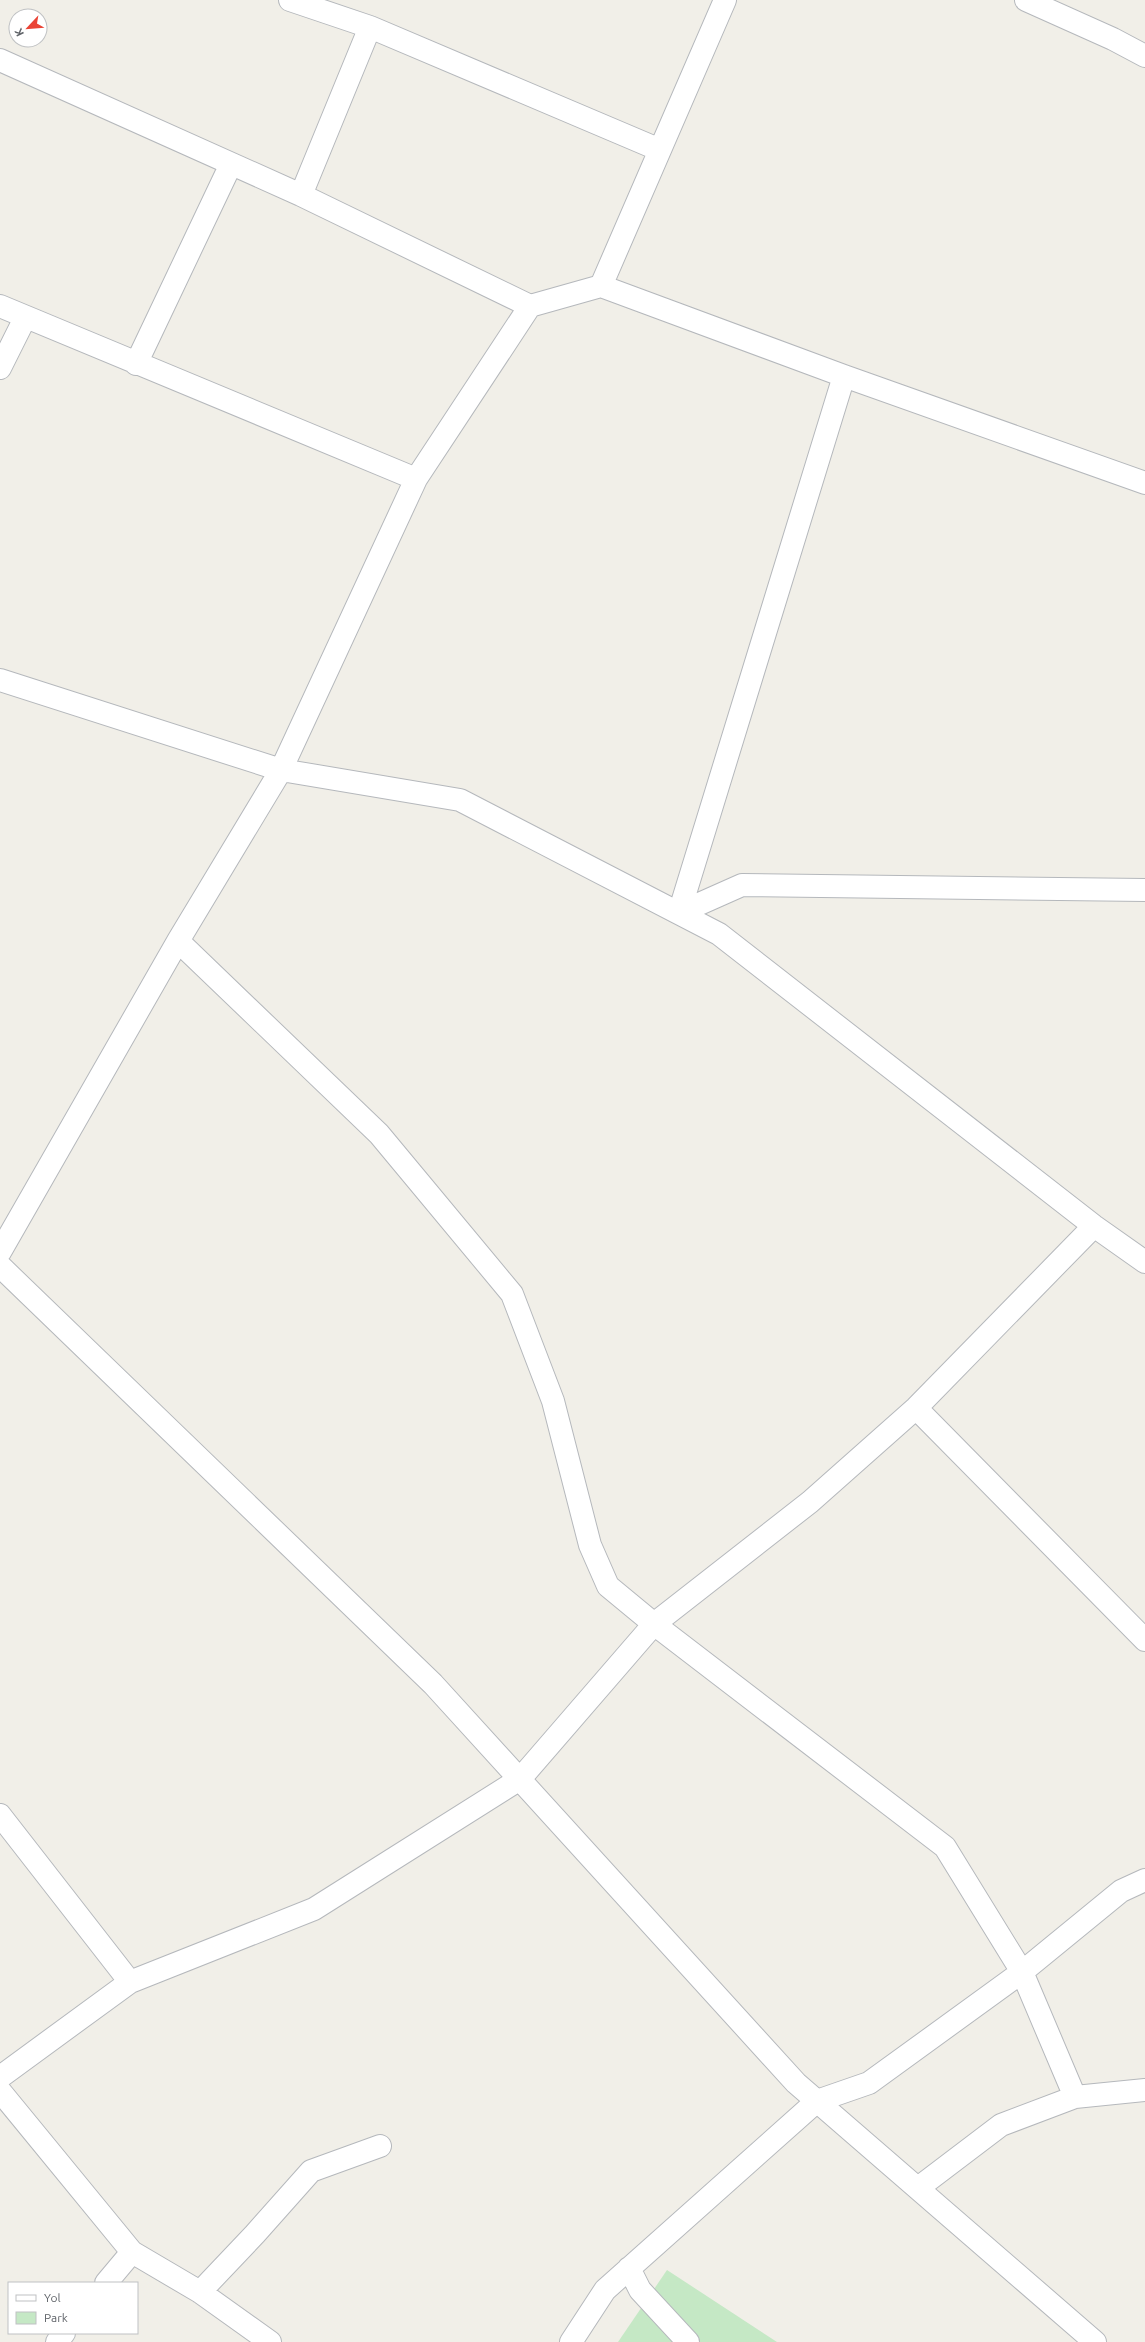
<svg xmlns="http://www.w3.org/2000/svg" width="1145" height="2342" font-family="Ubuntu,sans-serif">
<rect width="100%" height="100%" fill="#f1efe8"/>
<path fill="#c5e8c5" d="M667,2270L777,2342H618Z"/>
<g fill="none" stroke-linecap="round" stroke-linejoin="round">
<defs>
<path id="minor" d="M290,0L370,27L660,150
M1026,0L1113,39L1145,56
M0,60L301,195L530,306L601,286L844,376L1145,483
M301,195L370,27
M601,286L725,0
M0,306L416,479
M136,364L231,164
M0,368L25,318
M0,680L281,770L460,800L719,934L1094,1226L1145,1262
M679,913L844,376
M679,913L742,885L1145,890
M178,941L379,1134L512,1294L553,1401L590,1545L608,1586L654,1624L945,1847L1022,1972L1075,2097
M0,1252L178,941L281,770L416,479L530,306
M0,1266L433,1684L796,2083L1095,2342
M916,1408L1145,1640
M0,1815L130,1982
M0,2077L130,1982L314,1909L520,1779L654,1624L810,1502L916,1408L1094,1226
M0,2091L132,2252L200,2292L270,2342
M918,2188L1001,2125L1075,2097L1145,2090
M629,2268L640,2290L688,2342
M106,2283L132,2252
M200,2292L255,2234L311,2171L380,2146
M57,2342L64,2333
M571,2342L605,2290L817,2101L869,2083L1022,1972L1121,1891L1145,1880"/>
</defs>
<use href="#minor" stroke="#b5b8bc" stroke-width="24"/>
<use href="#minor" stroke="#fff" stroke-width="22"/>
</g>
<rect x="8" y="2282" width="130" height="52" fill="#ffffff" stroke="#bfc1c3"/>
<rect x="16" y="2295" width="20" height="6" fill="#ffffff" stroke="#bfc1c3"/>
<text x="44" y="2302" font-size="12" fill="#5f6368">Yol</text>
<rect x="16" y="2312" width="20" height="12" fill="#c5e8c5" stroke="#bfc1c3"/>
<text x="44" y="2322" font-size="12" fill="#5f6368">Park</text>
<g transform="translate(28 28) rotate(244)"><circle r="19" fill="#ffffff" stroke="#bfc1c3"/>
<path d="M0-3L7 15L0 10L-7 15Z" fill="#ea4335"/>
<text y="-6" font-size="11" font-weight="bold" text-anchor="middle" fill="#5f6368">K</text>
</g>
</svg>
